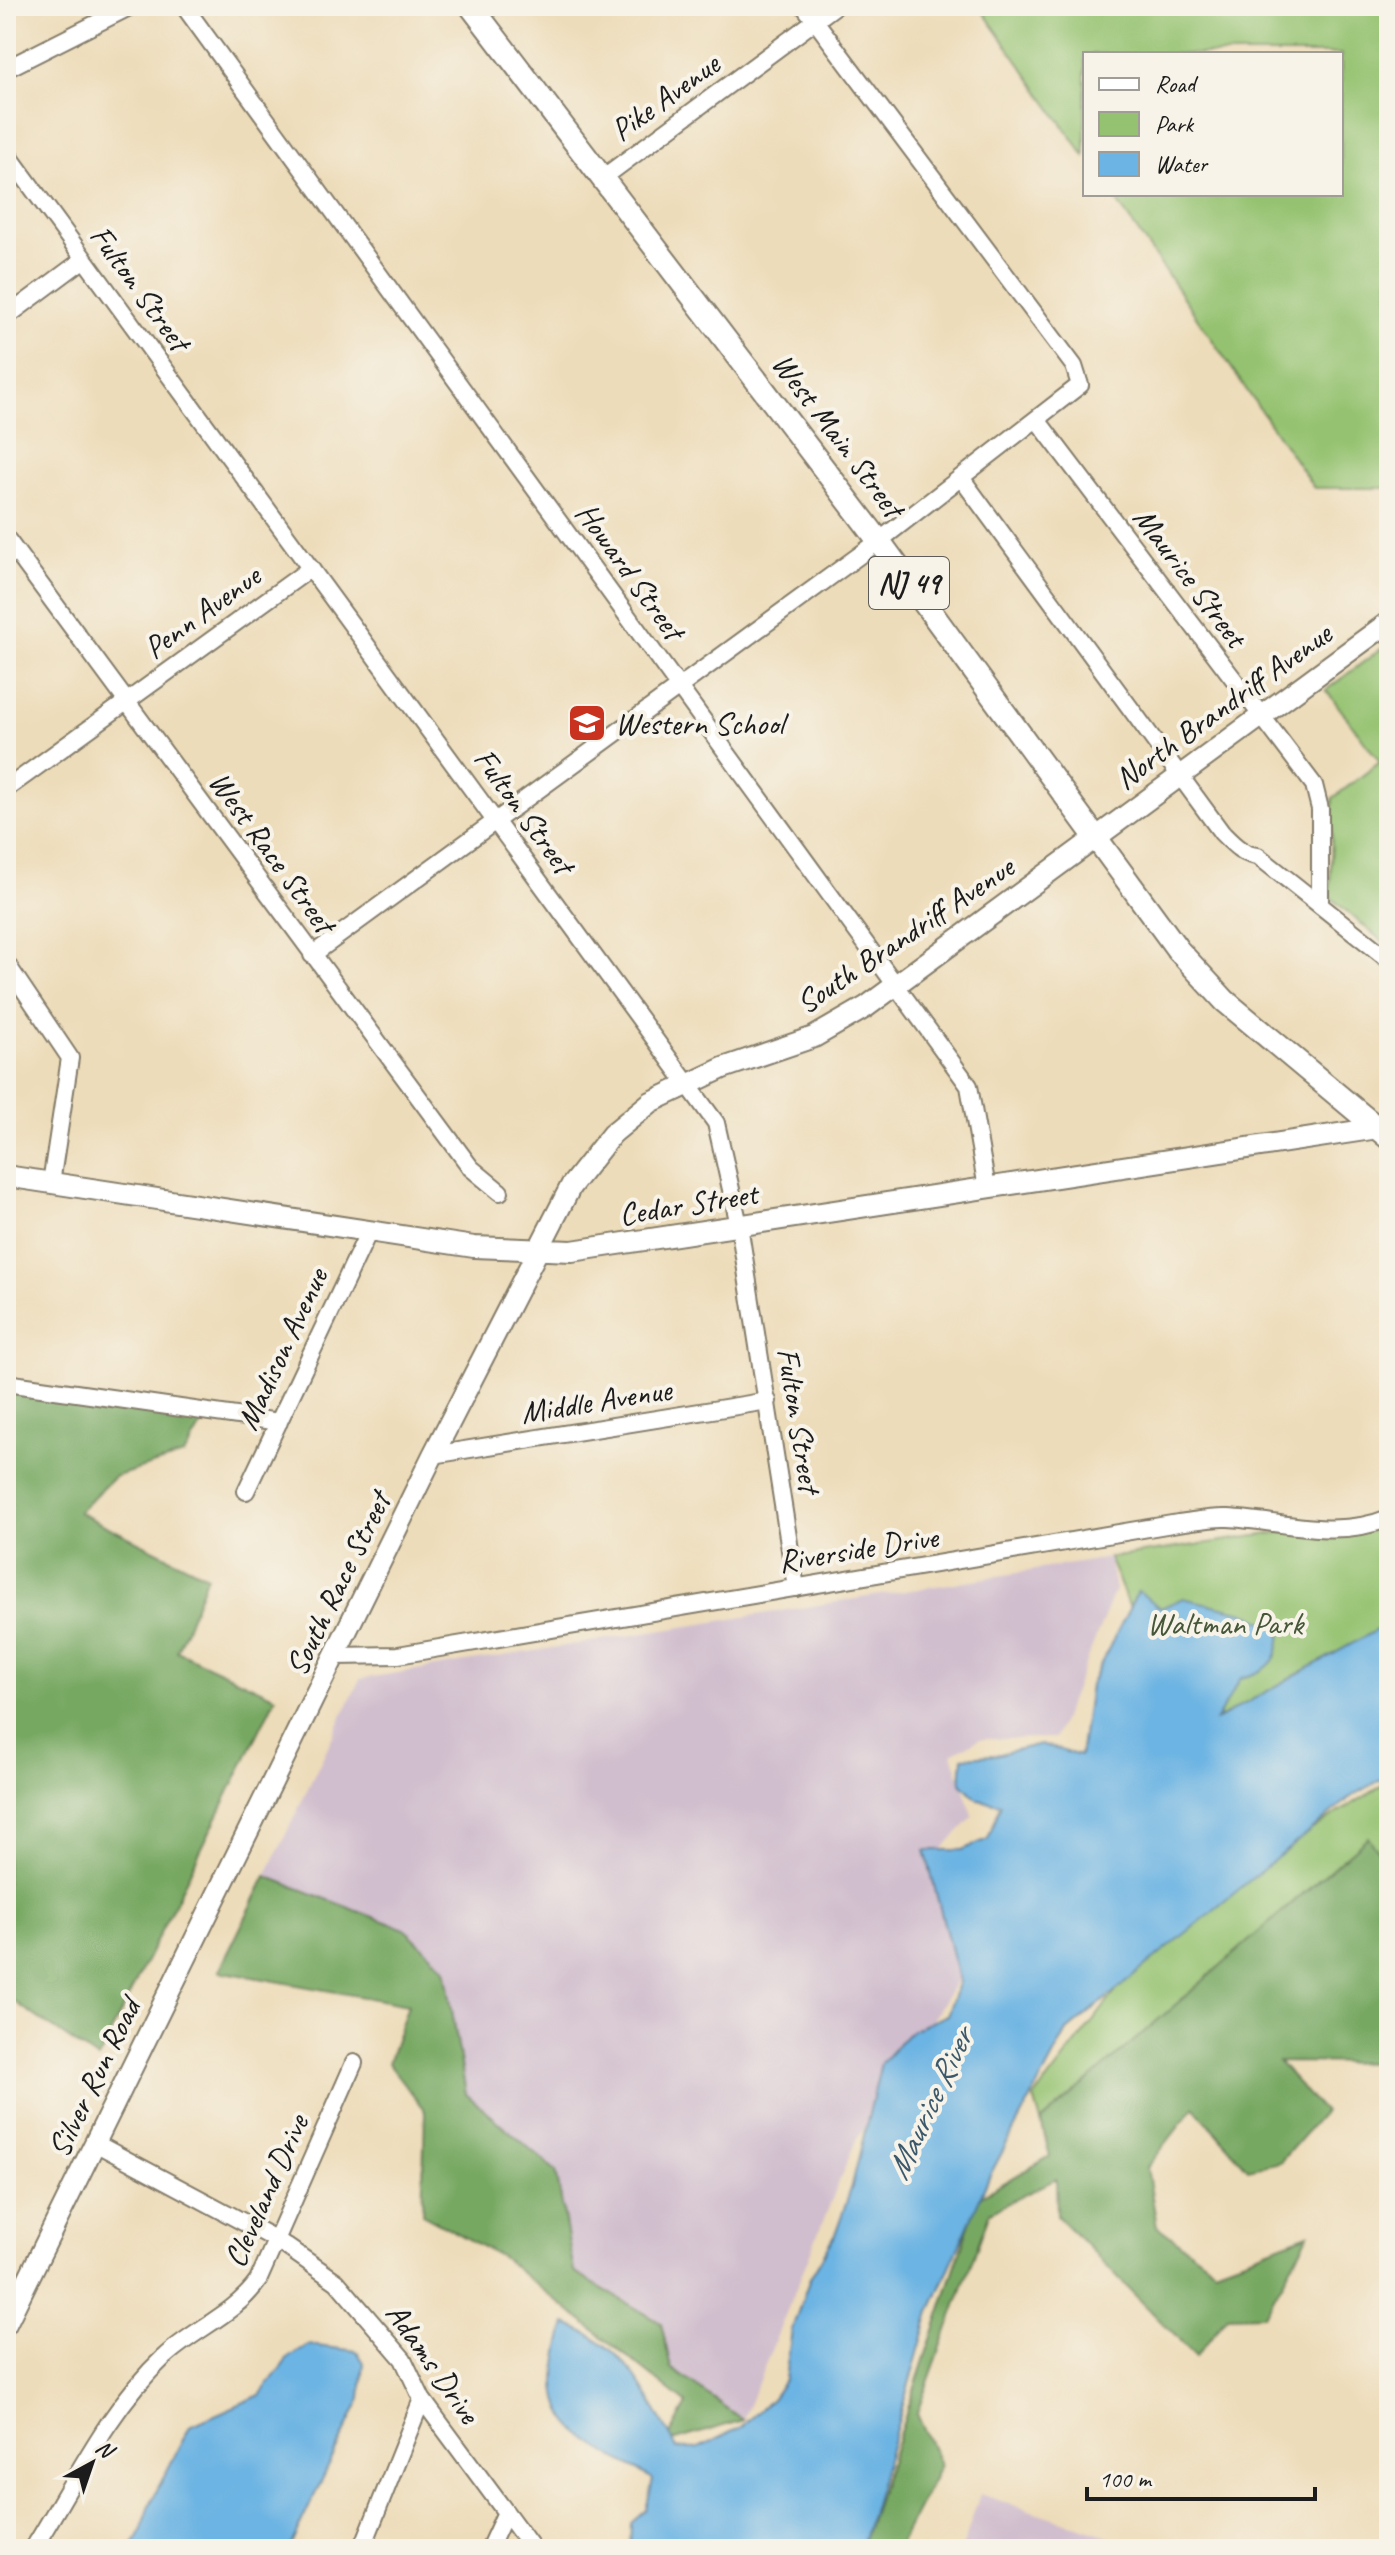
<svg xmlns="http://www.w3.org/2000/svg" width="1395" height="2555" font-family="Caveat,sans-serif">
<rect width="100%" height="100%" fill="#f7f3e8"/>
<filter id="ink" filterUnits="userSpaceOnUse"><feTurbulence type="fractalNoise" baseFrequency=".0125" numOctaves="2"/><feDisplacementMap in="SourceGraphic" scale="16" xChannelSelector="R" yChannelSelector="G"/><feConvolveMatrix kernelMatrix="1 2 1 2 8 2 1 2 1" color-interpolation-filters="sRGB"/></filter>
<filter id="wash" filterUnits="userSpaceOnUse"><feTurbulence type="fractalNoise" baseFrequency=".006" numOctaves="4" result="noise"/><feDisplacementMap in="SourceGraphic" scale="32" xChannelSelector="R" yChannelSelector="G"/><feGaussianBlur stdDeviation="1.8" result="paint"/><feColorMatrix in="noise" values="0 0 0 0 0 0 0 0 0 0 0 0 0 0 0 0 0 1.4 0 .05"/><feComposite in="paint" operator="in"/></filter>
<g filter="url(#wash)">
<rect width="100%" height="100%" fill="#eddcb9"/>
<path fill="#d0bdcd" d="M1109,1558L1115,1590L1055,1738L979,1739L952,1754L973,1817L931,1861L968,1963L855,2142L743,2420L671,2368L661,2323L574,2272L556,2171L465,2094L445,1968L405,1929L266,1876L360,1679Z
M980,2494L1148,2549H962Z"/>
<path fill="#94c270" stroke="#586f46" stroke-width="2" d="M979,6H1389V488H1314L1112,194H1341V54H1085V156Z
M1389,643V947L1330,897L1333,798L1380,762L1326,690Z
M1389,1516V1623L1214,1721L1161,1682L1109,1558Z
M1389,1781V1865L1367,1838L1041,2122L1034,2098L1173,1917Z"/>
<path fill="#77a862" stroke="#4a623f" stroke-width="2" d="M6,1384L206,1418L184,1455L114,1477L78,1512L207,1576L177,1651L276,1697L98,2059L6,1996Z
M1368,1837L1389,1865V2063L1278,2062L1324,2112L1280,2162L1248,2169L1194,2107L1147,2168L1157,2226L1215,2269L1309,2234L1264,2315L1227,2316L1196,2357L1057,2216L1056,2179L990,2212L917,2413L940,2465L897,2549H861L978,2198L1050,2156L1041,2122Z
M266,1876L405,1929L445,1968L466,2094L556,2171L574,2272L661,2323L671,2368L743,2420L666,2443L687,2404L500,2256L422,2214L425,2111L388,2063L408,2005L219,1971Z"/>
<path fill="#6cb4e3" stroke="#446880" stroke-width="2" d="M1138,1591L1161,1608L1183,1598L1244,1612L1281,1630C1280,1661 1269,1671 1241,1678L1216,1720L1389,1623V1775L1351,1797L1067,2031L990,2175L930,2312L861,2549H630L631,2523L646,2510L653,2479C575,2434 536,2425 566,2324C630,2348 645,2393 677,2448L697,2449L741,2427L771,2399L785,2379L792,2329L810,2278L834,2237L852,2186L881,2063L912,2030L947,2015L959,1982L925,1850H962L988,1839L1001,1804L978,1800L961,1783L963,1757L995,1755L1040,1744L1080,1756L1090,1685Z
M308,2345L357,2351L364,2363L361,2398L289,2549H128L139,2537L152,2500L190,2426L260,2395L289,2357Z"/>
</g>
<g filter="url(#ink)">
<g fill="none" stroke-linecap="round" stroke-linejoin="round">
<defs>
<path id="minor" d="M184,6L969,1086L987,1188
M6,69L131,6
M6,152L716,1123L739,1225L796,1588
M604,177L835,6
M6,317L84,259
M1038,421L1314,785L1320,809V902
M962,479L1222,833C1233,844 1243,855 1258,856L1389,960
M6,538L471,1168L500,1192
M6,789L311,568
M312,955L879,541L1080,385L1074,366L804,6
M6,963L70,1058L51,1183
M6,1383L279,1422
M433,1455L768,1401
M246,1491L369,1231
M335,1656L398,1655L1178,1523C1195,1521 1212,1517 1228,1518C1282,1521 1336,1540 1389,1518
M95,2143L277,2240L337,2282L403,2359L422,2399L533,2549
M33,2549C73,2485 108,2409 164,2357C194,2329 234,2315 258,2281L354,2063
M362,2549L422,2399
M489,2549L506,2512"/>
<path id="major" d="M6,1176L474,1247L572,1251L1378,1128
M6,2324L433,1455L571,1186L612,1134L651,1102L723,1068L814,1037L866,1007L1389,622"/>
<path id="highway" d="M471,6L879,541L1178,950L1225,1001L1389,1138"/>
</defs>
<use href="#minor" stroke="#847c6a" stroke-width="20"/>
<use href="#major" stroke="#847c6a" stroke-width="24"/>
<use href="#highway" stroke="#847c6a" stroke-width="26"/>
<use href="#minor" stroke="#fff" stroke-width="16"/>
<use href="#major" stroke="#fff" stroke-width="20"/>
<use href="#highway" stroke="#fff" stroke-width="22"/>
</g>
</g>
<defs>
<symbol id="school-square" viewBox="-11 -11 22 22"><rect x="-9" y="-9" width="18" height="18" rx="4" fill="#c8321e" stroke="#f7f3e8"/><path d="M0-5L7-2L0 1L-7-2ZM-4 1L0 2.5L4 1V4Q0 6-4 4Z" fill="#fff"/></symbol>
</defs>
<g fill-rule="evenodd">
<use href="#school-square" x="565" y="701" width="44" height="44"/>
</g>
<g text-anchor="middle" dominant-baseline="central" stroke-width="8" stroke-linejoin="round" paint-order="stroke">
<rect fill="#f7f3e8" stroke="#5e5c59" stroke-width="2" x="869" y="557" width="80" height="52" rx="6"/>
<g font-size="30" font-weight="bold" fill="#1c1c1c">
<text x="909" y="583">NJ 49</text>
</g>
<g font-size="32" fill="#1c1c1c" stroke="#f7f3e8">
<text transform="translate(665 97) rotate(-36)">Pike Avenue</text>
<text transform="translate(140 288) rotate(54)">Fulton Street</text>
<text transform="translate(838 435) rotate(53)">West Main Street</text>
<text transform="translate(630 571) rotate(54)">Howard Street</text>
<text transform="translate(1190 577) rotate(53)">Maurice Street</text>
<text transform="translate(202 612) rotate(-36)">Penn Avenue</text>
<text transform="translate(1223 706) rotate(-36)">North Brandriff Avenue</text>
<text transform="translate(524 811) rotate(54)">Fulton Street</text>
<text transform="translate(272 852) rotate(54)">West Race Street</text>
<text transform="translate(905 935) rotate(-34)">South Brandriff Avenue</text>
<text transform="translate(688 1204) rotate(-9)">Cedar Street</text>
<text transform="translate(282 1349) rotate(-65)">Madison Avenue</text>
<text transform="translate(596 1401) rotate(-9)">Middle Avenue</text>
<text transform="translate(799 1420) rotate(81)">Fulton Street</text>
<text transform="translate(858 1549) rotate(-9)">Riverside Drive</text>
<text transform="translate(338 1584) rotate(-64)">South Race Street</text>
<text transform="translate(94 2078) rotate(-64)">Silver Run Road</text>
<text transform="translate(266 2191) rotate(-66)">Cleveland Drive</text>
<text transform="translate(433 2363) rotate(55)">Adams Drive</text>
</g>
<g font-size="32" fill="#1c1c1c" stroke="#f7f3e8" text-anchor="start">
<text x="615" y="723">Western School</text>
</g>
<g font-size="32" fill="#465639" stroke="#f7f3e8">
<text x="1225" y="1623">Waltman Park</text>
</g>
<g font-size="34" font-style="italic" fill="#3c596c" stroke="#f7f3e8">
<text transform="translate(929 2104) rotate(-65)">Maurice River</text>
</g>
</g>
<rect width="1395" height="2555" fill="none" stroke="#f7f3e8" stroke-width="32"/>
<rect x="1083" y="52" width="260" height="144" fill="#f7f3e8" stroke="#9f9d96" stroke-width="2"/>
<rect x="1099" y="78" width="40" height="12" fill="#ffffff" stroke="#9f9d96" stroke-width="2"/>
<text x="1155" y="92" font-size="24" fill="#1c1c1c">Road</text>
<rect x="1099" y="112" width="40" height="24" fill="#94c270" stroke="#9f9d96" stroke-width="2"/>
<text x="1155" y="132" font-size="24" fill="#1c1c1c">Park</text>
<rect x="1099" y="152" width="40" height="24" fill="#6cb4e3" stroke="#9f9d96" stroke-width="2"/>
<text x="1155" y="172" font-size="24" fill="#1c1c1c">Water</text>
<g transform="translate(92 2463) rotate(40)" stroke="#f7f3e8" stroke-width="6" paint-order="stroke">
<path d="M0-6L14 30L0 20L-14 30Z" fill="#1c1c1c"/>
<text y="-12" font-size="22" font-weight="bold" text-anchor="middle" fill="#1c1c1c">N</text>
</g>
<path d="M1087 2487v12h228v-12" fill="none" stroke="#1c1c1c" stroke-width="4"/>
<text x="1099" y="2487" font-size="24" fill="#1c1c1c" stroke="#f7f3e8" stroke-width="6" paint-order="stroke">100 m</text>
</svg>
